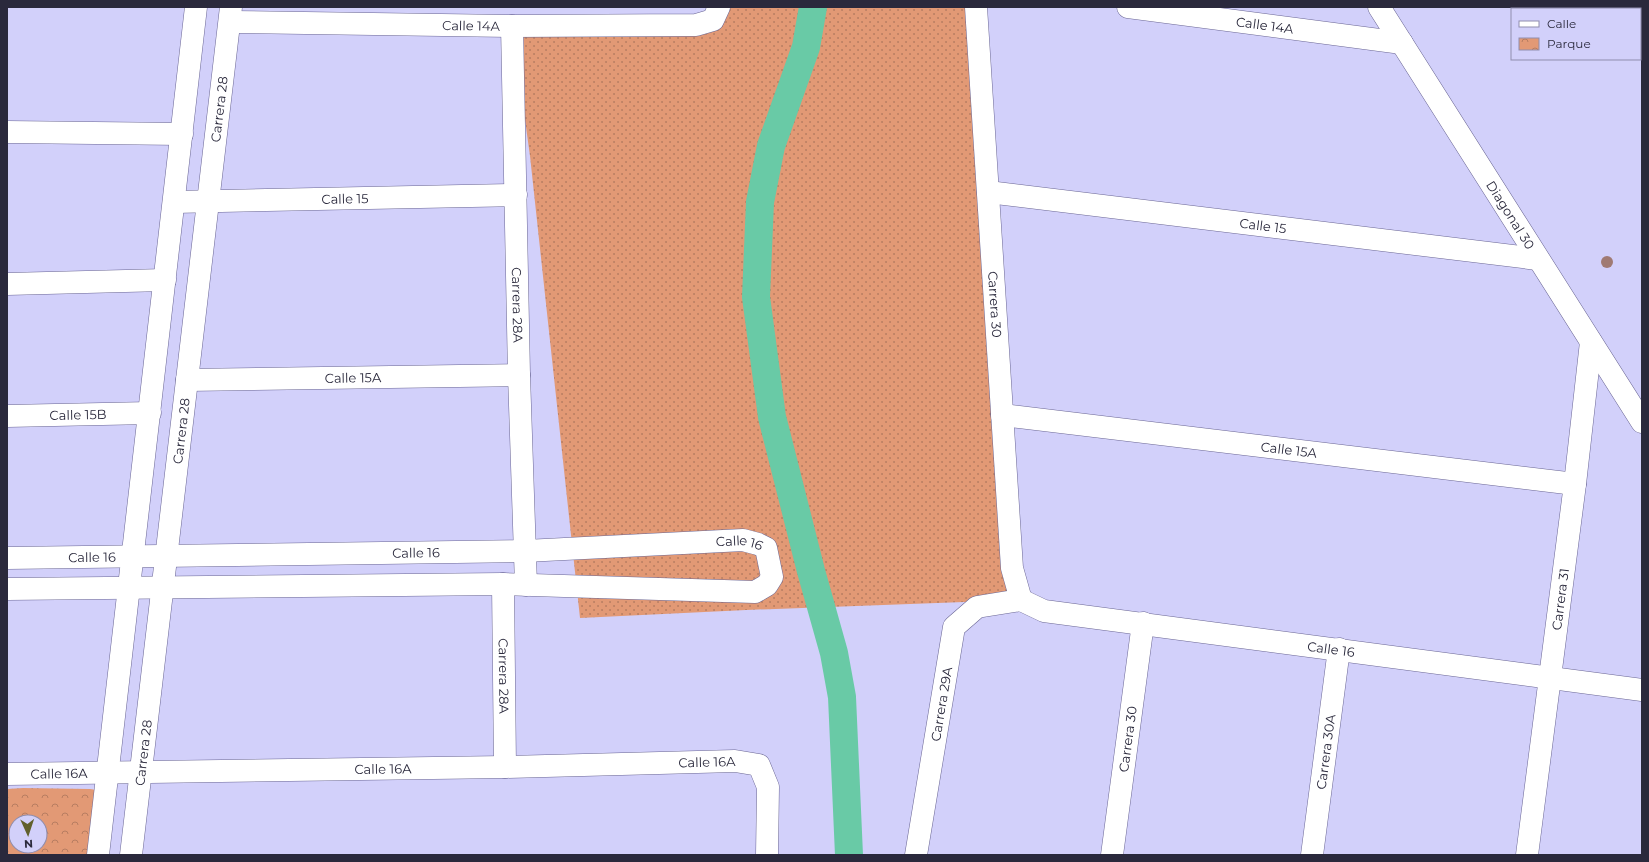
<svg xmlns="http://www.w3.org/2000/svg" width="1649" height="862" font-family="Montserrat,sans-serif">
<defs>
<pattern id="grass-dots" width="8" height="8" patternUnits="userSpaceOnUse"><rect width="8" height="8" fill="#e29975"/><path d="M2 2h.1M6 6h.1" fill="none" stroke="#b77d61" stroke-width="1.8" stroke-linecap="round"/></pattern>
<pattern id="park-crowns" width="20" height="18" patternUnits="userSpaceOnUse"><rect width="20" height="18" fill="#e29975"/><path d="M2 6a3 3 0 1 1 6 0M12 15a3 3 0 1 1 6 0" fill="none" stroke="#b77d61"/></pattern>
</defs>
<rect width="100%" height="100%" fill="#d2d0fa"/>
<path fill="url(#grass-dots)" d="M717,7H976L1021,600L746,610L580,618L530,156L512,26L712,20Z"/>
<path fill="url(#park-crowns)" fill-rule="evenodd" d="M23,788L90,789L97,790L89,855H7V789ZM16,822H40V846H16Z"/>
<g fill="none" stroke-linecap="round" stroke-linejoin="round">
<path stroke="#69caa6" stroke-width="28" d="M813,7L806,47L771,146L760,202L756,297L772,417L811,571L834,653L842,697L849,855"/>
<defs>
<g id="street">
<path id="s1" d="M976,7L1012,568L1021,600"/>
<path id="s2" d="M1128,7L1402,43"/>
<path id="s3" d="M1379,7L1642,422"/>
<path id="s4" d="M230,22L512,26L696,25L713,20L719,7"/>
<path id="s5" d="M512,26L519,375L526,585"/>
<path d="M7,132L182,134"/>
<path id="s6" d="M988,192L1538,259"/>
<path id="s7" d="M174,202L516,195"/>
<path d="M7,284L165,280"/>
<path id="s8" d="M187,380L519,375"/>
<path id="s9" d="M1002,415L1575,484"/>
<path id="s10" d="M7,416L150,413"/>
<path id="s11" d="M7,558L525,551L743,540L758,544L766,548L772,577L767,585L755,592L503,584L7,589"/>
<path id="s12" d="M503,584L505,767"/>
<path id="s13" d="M1021,600L1044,611L1642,690"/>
<path id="s14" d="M7,774L505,767L735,761L759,765L768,787L767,855"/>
<path id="s15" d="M916,855L954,627L977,607L1021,600"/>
<path id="s16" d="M1112,855L1143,623"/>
<path id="s17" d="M1312,855L1339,649"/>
<path id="s18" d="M1527,855L1575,484L1591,342"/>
</g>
<g id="secondary">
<path d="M98,855L196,7"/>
<path id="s19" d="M131,855L231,7"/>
</g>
</defs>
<use href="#street" stroke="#6a6694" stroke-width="23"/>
<use href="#secondary" stroke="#6a6694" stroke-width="23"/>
<use href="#street" stroke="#fff" stroke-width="22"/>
<use href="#secondary" stroke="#fff" stroke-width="22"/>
</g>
<circle fill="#a07a73" cx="1607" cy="262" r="6"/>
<g text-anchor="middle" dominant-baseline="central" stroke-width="3.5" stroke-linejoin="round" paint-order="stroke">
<g font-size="13" fill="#2a293c" stroke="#d2d0fa">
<text stroke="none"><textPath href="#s4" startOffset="241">Calle 14A</textPath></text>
<text stroke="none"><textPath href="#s2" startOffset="138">Calle 14A</textPath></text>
<text stroke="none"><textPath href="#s19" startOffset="751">Carrera 28</textPath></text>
<text stroke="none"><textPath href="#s7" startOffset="171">Calle 15</textPath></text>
<text stroke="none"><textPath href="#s3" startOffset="246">Diagonal 30</textPath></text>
<text stroke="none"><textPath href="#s6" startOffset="277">Calle 15</textPath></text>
<text stroke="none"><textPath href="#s1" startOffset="298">Carrera 30</textPath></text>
<text stroke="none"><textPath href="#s5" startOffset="279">Carrera 28A</textPath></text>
<text stroke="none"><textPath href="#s8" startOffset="166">Calle 15A</textPath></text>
<text stroke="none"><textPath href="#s10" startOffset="71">Calle 15B</textPath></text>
<text stroke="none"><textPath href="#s19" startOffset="427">Carrera 28</textPath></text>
<text stroke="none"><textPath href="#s9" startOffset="289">Calle 15A</textPath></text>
<text stroke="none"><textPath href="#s11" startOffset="733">Calle 16</textPath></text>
<text stroke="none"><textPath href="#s11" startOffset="409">Calle 16</textPath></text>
<text stroke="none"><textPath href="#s11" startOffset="85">Calle 16</textPath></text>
<text stroke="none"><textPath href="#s18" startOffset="258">Carrera 31</textPath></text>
<text stroke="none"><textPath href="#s13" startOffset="315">Calle 16</textPath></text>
<text stroke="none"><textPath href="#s12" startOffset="92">Carrera 28A</textPath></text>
<text stroke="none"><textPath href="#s15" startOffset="153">Carrera 29A</textPath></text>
<text stroke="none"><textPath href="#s16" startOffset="117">Carrera 30</textPath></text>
<text stroke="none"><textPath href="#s17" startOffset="104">Carrera 30A</textPath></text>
<text stroke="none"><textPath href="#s19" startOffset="103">Carrera 28</textPath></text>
<text stroke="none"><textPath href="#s14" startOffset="700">Calle 16A</textPath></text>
<text stroke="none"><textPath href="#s14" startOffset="376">Calle 16A</textPath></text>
<text stroke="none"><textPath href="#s14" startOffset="52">Calle 16A</textPath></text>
</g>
</g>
<rect width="1649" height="862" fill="none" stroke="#2a293c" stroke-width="16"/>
<rect x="1511" y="8" width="130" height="52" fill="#d2d0fa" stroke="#8f8dae"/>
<rect x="1519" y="21" width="20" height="6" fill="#ffffff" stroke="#8f8dae"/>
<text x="1547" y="28" font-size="12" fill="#2a293c">Calle</text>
<rect x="1519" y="38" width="20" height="12" fill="url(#park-crowns)" stroke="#8f8dae"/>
<text x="1547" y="48" font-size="12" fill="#2a293c">Parque</text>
<g transform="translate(28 834) rotate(177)"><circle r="19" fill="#d2d0fa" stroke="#8f8dae"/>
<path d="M0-3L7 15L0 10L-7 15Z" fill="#61602c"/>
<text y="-6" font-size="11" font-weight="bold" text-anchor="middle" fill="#2a293c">N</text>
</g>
</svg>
